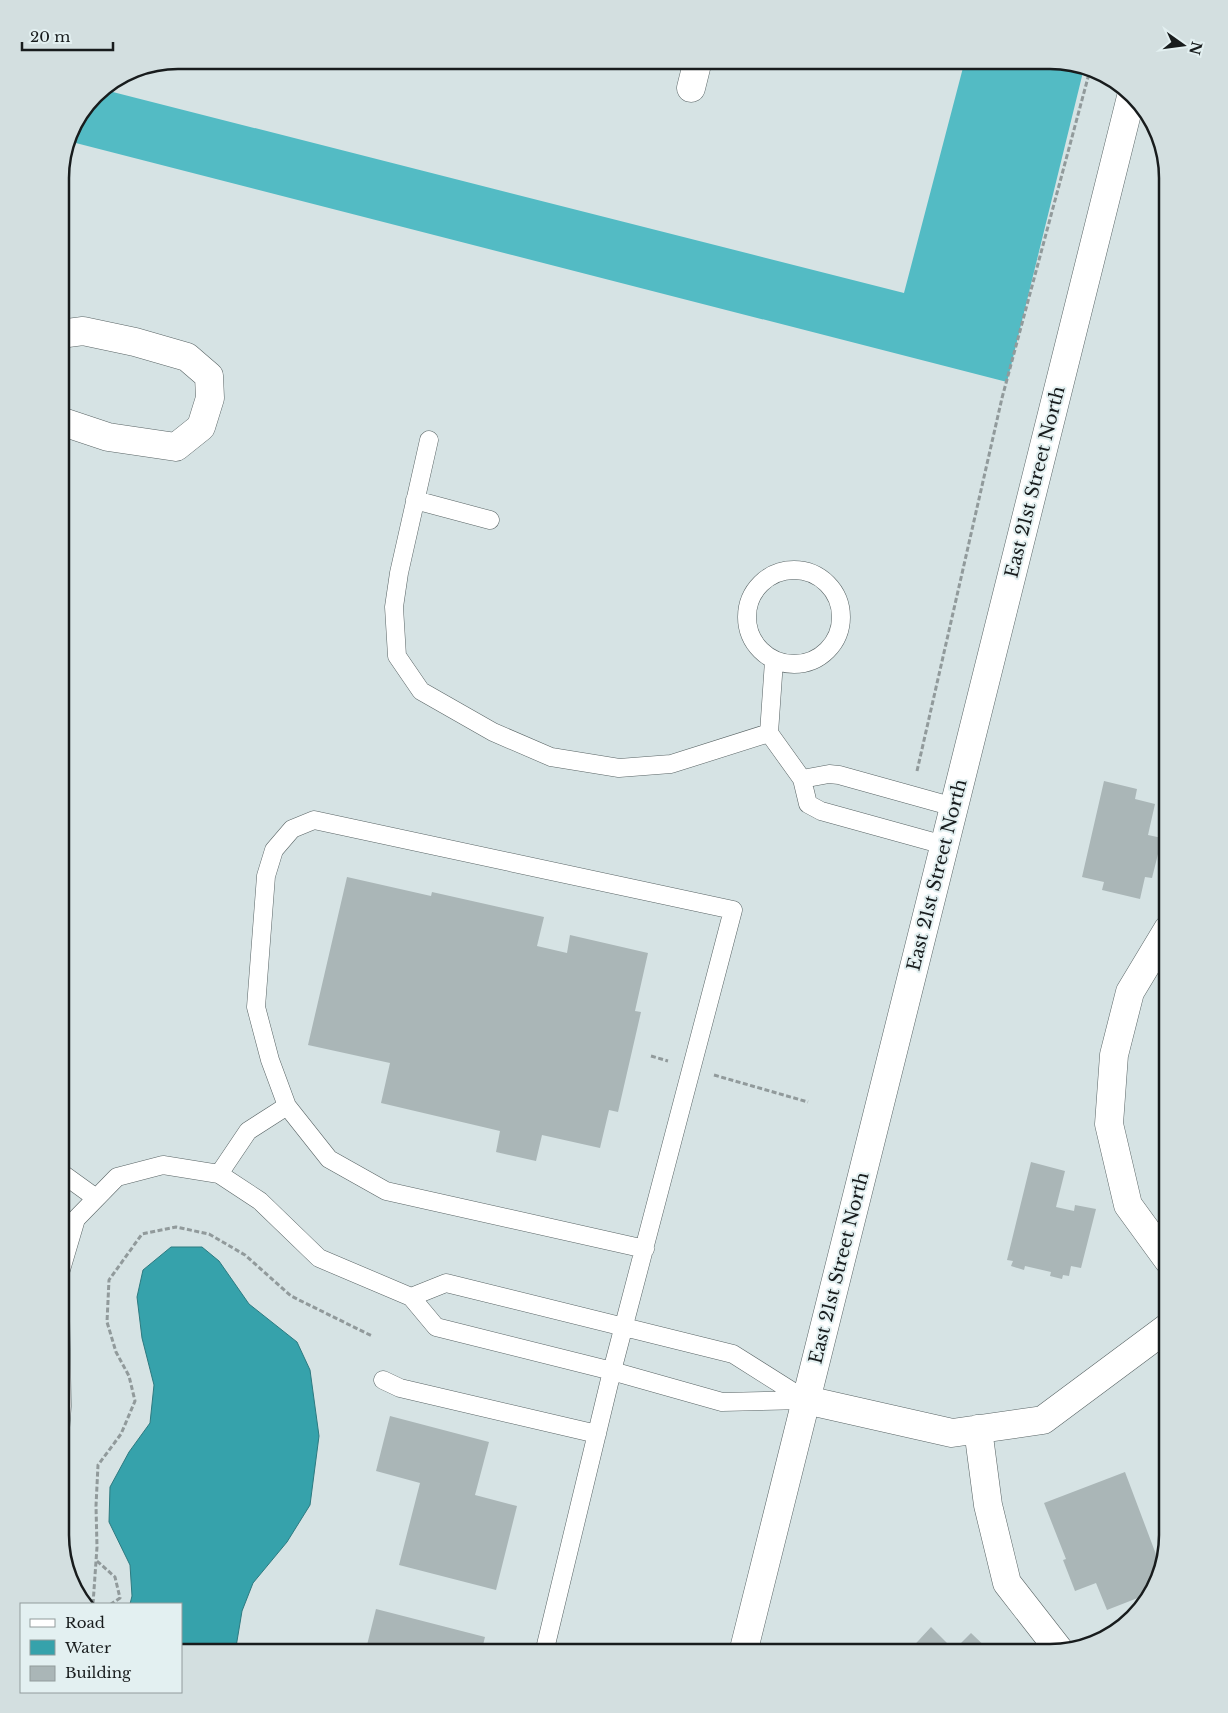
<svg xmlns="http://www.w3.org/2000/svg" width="1228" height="1713" font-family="'Libre Baskerville',serif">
<rect width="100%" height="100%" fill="#d6e3e4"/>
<path fill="#53bbc4" d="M965,60H1058L1084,68L1007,382L68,141L72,126L101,89L904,293Z"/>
<path fill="#36a2ab" stroke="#2d7a80" d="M171,1247H202L219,1261L249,1304L297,1342L310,1370L319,1436L310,1505L287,1542L253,1583L242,1611L235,1653H181V1604H130L132,1596L130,1565L109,1522L110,1487L129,1452L150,1423L154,1385L142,1338L137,1297L143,1270Z"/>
<path fill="#aab6b7" d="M1167,536H1168V556L1163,555Z
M1104,781L1137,789L1135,799L1155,804L1148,835L1162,838L1152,878L1145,877L1140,899L1102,890L1104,882L1082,877Z
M347,877L431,896L432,892L544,917L537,946L567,953L570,935L648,953L635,1011L641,1012L618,1112L609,1110L600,1148L542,1135L536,1161L496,1152L500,1131L381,1103L390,1063L308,1045Z
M1031,1162L1065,1171L1056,1207L1074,1211L1075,1205L1096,1209L1081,1268L1071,1266L1069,1276L1063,1275L1062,1279L1050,1276L1051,1272L1025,1266L1024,1270L1011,1266L1013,1261L1007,1260Z
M390,1416L489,1442L475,1495L517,1506L496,1590L399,1565L420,1483L376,1471Z
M1125,1472L1160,1565L1153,1592L1107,1610L1096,1583L1075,1591L1063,1560L1066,1559L1044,1503Z
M376,1609L485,1637L481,1653H365Z
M931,1627L954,1650L971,1633L992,1653H907Z"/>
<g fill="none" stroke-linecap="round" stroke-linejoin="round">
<defs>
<path id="lane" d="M429,440L399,573L394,607L397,656L421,691L493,732L551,757L619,768L671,764L769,733L802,779L808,804L821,811L944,845
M415,500L490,520
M747 617a47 47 0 1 1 94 0a47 47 0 1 1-94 0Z
M769,733L774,661
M802,779L829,774L839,775L954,807
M60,1172L96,1198
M219,1174L248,1131L287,1106
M60,1273L76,1219L117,1177L163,1165L219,1174L260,1201L319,1258L411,1297L436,1327L612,1371L722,1402L806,1400
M411,1297L446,1283L733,1354L806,1400
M383,1380L400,1388L597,1434
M60,1434L62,1406L60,1293
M544,1653L612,1371L733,910L314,820L292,829L274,850L266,876L256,1007L270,1060L287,1106L329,1159L386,1191L645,1249"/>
<path id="street" d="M691,88L698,60
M60,421L108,437L176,447L201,427L210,398L209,376L187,357L135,342L83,331L60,334
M1168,1260L1128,1205L1109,1124L1114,1055L1130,992L1168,929
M806,1400L952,1433L1043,1420L1168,1327
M978,1429L988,1505L1007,1583L1060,1651"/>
<path id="secondary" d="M743,1653L1131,97"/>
</defs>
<use href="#lane" stroke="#596465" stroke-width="19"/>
<use href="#street" stroke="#596465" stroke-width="29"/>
<use href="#secondary" stroke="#596465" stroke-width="29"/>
<path stroke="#919a9b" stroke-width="3" stroke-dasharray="5 2.5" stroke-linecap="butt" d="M917,771L1002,398L1090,70
M651,1056L668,1061
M714,1075L808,1102
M97,1561L115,1577L120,1598L111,1604
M93,1604L97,1547L96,1506L98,1465L121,1434L135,1401L129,1376L116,1352L107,1322L109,1280L142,1234L176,1227L209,1234L245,1255L291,1296L372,1336"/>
<use href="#lane" stroke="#fff" stroke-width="18"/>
<use href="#street" stroke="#fff" stroke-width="28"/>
<use href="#secondary" stroke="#fff" stroke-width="28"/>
</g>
<g text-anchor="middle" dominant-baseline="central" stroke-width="4" stroke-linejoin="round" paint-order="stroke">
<g font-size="18" fill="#181c1d" stroke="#e3f0f1">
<text transform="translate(1035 482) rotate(-76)">East 21st Street North</text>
<text transform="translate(937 875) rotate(-76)">East 21st Street North</text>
<text transform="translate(839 1268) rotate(-76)">East 21st Street North</text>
</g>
</g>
<path d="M0 0H1228V1713H0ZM178 69H1050A109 109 0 0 1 1159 178V1535A109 109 0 0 1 1050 1644H178A109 109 0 0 1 69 1535V178A109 109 0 0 1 178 69Z" fill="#d3dfe0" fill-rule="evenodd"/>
<path fill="none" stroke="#181c1d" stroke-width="2.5" d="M178 69H1050A109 109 0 0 1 1159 178V1535A109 109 0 0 1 1050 1644H178A109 109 0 0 1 69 1535V178A109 109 0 0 1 178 69Z"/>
<rect x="20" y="1603" width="162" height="90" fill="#e3f0f1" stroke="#929b9c"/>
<rect x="30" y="1619" width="25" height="8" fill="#ffffff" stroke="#929b9c"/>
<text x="65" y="1628" font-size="15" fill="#181c1d">Road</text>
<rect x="30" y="1640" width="25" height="15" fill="#36a2ab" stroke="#929b9c"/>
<text x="65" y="1653" font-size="15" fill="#181c1d">Water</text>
<rect x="30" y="1666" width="25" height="15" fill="#aab6b7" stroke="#929b9c"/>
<text x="65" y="1678" font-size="15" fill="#181c1d">Building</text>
<g transform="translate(1183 45) rotate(104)" stroke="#e3f0f1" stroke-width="4" paint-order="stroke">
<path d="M0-4L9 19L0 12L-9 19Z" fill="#181c1d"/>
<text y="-8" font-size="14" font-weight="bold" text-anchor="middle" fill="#181c1d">N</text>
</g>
<path d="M22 42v8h91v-8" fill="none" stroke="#181c1d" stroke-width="2.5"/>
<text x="30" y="42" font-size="15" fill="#181c1d" stroke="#e3f0f1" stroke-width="4" paint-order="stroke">20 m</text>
</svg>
